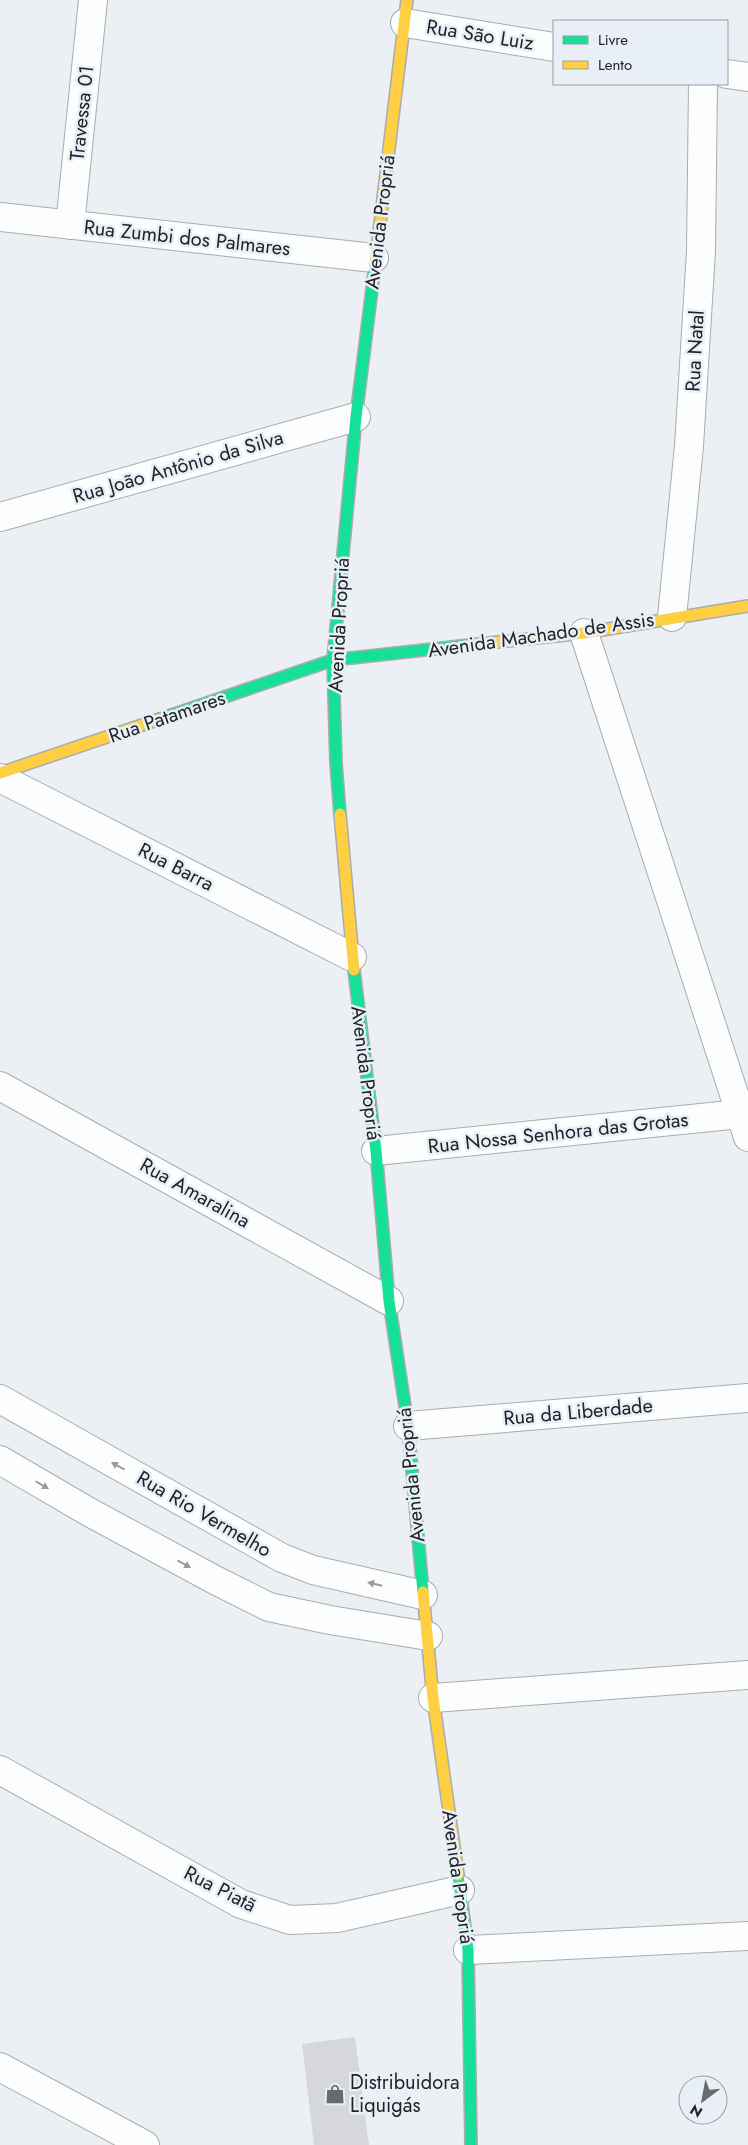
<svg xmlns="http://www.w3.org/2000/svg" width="748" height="2145" font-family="Jost,sans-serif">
<rect width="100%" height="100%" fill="#eceff4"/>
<path fill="#d5d7da" d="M355,2037L369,2145H314L302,2044Z"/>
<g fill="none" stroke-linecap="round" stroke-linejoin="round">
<defs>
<path id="street" d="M405,23L554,47
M727,74L748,77
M0,217L374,258
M70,225L93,0
M0,517L356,417
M672,617L689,446L701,251L703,84
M584,633L748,1137
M0,778L352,957
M0,1086L389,1301
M376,1151L740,1114
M0,1399L282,1558L313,1570L423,1595
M408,1426L748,1398
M0,1460L89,1512L215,1580L269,1607L330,1620L428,1636
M433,1698L748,1675
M0,1770L241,1904L290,1920L337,1918L460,1890
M468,1950L748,1936
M0,2067L145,2145"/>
<path id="fast" d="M160,719L333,660L470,645
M340,814L336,763L333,660L356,417L375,265
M354,970L376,1151L389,1301L408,1426L423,1592
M458,1875L468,1950L471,2145"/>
<path id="slow" d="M375,265L407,0
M470,645L584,633L748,606
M0,773L160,719
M340,814L354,970
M423,1592L433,1698L458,1875"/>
</defs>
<use href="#street" stroke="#a9acb0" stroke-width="30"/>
<use href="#fast" stroke="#a9acb0" stroke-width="14"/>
<use href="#slow" stroke="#a9acb0" stroke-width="14"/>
<use href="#street" stroke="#fcfdfd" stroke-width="28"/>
<use href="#fast" stroke="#16e098" stroke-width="11"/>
<use href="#slow" stroke="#ffcf43" stroke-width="11"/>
</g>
<defs><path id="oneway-solid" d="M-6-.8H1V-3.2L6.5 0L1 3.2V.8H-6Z" transform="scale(1.25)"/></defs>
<g fill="#999b9c">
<use href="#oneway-solid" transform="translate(118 1466) rotate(-151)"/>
<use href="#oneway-solid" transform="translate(42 1485) rotate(30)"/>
<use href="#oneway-solid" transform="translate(184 1564) rotate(29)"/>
<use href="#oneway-solid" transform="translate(375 1584) rotate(-167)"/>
</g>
<defs>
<symbol id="shop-bare" viewBox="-9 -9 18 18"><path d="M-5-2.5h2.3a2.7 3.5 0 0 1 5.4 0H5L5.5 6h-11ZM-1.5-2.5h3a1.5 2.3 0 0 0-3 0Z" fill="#686a6e" stroke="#e8eff7" stroke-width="2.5" paint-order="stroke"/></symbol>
</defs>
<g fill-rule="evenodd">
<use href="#shop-bare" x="321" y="2080" width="28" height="28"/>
</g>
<g text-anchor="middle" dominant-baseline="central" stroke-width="5" stroke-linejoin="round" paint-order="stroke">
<g font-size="20" fill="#212326" stroke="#e8eff7">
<text transform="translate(480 35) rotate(9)">Rua São Luiz</text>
<text transform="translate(82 113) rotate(-84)">Travessa 01</text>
<text transform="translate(380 222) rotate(-83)">Avenida Propriá</text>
<text transform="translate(187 238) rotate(6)">Rua Zumbi dos Palmares</text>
<text transform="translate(695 351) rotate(-87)">Rua Natal</text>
<text transform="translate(178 467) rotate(-16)">Rua João Antônio da Silva</text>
<text transform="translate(339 625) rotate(-87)">Avenida Propriá</text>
<text transform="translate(541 635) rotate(-8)">Avenida Machado de Assis</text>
<text transform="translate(167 717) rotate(-19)">Rua Patamares</text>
<text transform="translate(176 867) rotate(27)">Rua Barra</text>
<text transform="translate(366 1073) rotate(83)">Avenida Propriá</text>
<text transform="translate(558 1133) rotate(-6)">Rua Nossa Senhora das Grotas</text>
<text transform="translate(195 1193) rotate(29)">Rua Amaralina</text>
<text transform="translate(578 1412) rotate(-5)">Rua da Liberdade</text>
<text transform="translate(411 1475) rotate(-96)">Avenida Propriá</text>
<text transform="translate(204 1514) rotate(30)">Rua Rio Vermelho</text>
<text transform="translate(458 1877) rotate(82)">Avenida Propriá</text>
<text transform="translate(220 1889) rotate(27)">Rua Piatã</text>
</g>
<g font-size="20" fill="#212326" stroke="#e8eff7" text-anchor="start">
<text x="350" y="2082">Distribuidora<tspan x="350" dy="23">Liquigás</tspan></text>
</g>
</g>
<rect x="553" y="20" width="175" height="65" fill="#e8eff7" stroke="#989da3"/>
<rect x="563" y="36" width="25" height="8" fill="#16e098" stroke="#989da3"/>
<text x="598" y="45" font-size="15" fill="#212326">Livre</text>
<rect x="563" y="61" width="25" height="8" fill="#ffcf43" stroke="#989da3"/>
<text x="598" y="70" font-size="15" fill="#212326">Lento</text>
<g transform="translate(703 2100) rotate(212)"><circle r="24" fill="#e8eff7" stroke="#989da3"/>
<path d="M0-4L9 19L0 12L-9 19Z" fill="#686a6e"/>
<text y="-8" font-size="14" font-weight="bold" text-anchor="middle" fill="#212326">N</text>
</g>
</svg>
